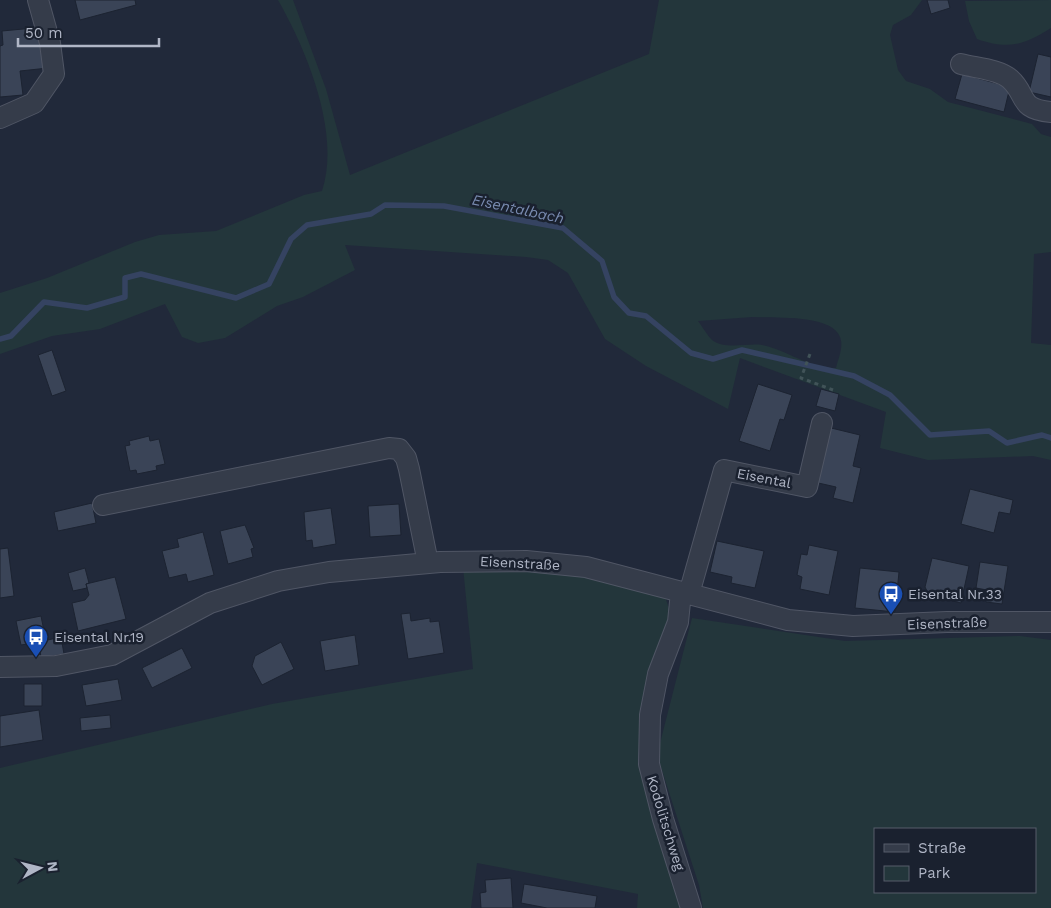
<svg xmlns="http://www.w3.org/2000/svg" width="1051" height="908" font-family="'Work Sans',sans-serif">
<rect width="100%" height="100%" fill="#21293a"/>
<path fill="#23363b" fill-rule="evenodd" d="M278,0H293L326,89L350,175L649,54L659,0H922L911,15L893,25L890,35L898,70L906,81L930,89L948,102L1032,124L1041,134L1051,137V252L1034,254L1031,343L1051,345V460L1033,456L928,460L880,448L886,412L740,358L728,409L646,366L605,339L568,273L548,260L526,257L345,245L355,270L303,297L277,306L225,338L198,343L182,337L165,304L100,329L52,336L0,354V293L47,278L135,242L159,235L216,231L304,195L322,191C341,133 307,51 278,0ZM752,317C772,318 832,314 840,337C844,347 838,359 836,368C809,369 788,350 762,345C747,343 725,350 712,340C707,335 702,326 698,321Z
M1051,0V28C1024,45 1008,50 977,39L969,21L965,1Z
M463,567L564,570L664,594L671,614L641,736L683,908H637L638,894L477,863L471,908H0V768L272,704L473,669Z
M692,618L845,641L1020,636L1051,640V908H703L699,885L657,755ZM875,829H1035V892H875Z"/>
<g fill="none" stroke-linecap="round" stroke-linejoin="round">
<path stroke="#354361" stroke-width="5.5" d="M0,339L11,336L44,302L87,308L125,297V278L141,274L236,298L269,284L291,239L307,225L371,214L385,205L444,206L563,228L602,261L614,297L629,313L646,316L691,353L713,359L742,350L854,376L890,395L930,435L989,431L1007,443L1042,435L1051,438"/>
</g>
<path fill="#3a4457" stroke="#1c2331" d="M75,0H135L136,5L80,20Z
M927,0H948L950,8L931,14Z
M44,27L48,68L20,71L23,95L0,97V46L3,45L2,31Z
M1038,54L1051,57V97L1029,92Z
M962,74L1010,87L1004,112L955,99Z
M52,350L66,391L52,396L38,355Z
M758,384L792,395L784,420L780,419L770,451L739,441Z
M821,389L839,394L835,411L816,406Z
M827,427L860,435L853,466L861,468L853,503L833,498L836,487L814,482Z
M149,436L150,441L159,439L165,464L156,466L157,470L137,474L136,470L130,471L125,446L130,445L129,441Z
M970,489L1013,500L1010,514L999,512L994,533L961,524Z
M92,503L96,523L58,531L54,512Z
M399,504L401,535L370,537L368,506Z
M331,508L336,544L313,548L312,540L306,541L304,512Z
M245,525L254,548L251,549L253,557L228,564L220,531Z
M203,532L214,575L188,582L186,574L169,578L162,551L179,547L177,539Z
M717,541L764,551L755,588L731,583L732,577L710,572Z
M809,545L838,551L829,595L800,589L802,577L797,575L801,554L807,555Z
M8,548L14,596L0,598V549Z
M932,558L969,566L961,603L929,595L925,587Z
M980,562L1008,566L1002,604L986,602L987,590L976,588Z
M85,568L89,583L86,584L87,588L73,591L68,573Z
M860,568L899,572L895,612L855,608Z
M115,577L126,619L78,631L72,603L85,600L89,595L86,584Z
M410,613L411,621L430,618V622L439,621L444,653L408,659L401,614Z
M41,616L46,641L21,645L16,621Z
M355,635L359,665L325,671L320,641Z
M61,637L64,654L41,658L39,642Z
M281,642L294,669L262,685L252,666L255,656Z
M182,648L192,668L152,688L142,668Z
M118,679L122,700L86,706L82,685Z
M24,684H42V706H24Z
M39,710L43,740L0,747V716Z
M110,715L111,728L81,731L80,718Z
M511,878L513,908H481L480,893L486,892L485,880Z
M524,884L597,896L595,908H547L521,903Z"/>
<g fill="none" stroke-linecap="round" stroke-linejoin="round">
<defs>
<path id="minor" d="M961,64C975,68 999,69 1010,79C1028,95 1017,109 1051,112
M0,118L34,103L54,74L50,43L38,0
M103,505L389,448L399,449L406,458L409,469L428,563
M681,592L678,622L658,674L650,715L649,764L663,819L691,908
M689,594L724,470L807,487L822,423
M0,667L56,666L112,655L210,603L278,581L329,572L440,562L526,561L586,567L788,620L853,626L947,622H1051"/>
</defs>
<use href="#minor" stroke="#505665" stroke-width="22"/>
<path stroke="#415358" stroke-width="3" stroke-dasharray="4 4" stroke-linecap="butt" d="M810,354L801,378L833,390"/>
<use href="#minor" stroke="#353c4a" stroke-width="20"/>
</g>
<defs>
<symbol id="bus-pin" viewBox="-11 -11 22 30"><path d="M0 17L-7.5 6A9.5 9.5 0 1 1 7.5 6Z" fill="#1a4fb4" stroke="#1a212f"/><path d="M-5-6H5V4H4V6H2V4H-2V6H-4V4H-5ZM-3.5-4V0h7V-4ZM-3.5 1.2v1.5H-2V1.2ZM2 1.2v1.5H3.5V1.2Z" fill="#fff"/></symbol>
</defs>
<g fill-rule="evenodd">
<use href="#bus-pin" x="877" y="580" width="28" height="38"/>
<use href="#bus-pin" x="22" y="623" width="28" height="38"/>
</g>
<g text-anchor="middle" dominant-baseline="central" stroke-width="5" stroke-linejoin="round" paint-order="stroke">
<g font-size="14" fill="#b0b6c6" stroke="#1a212f">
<text transform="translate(764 478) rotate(11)">Eisental</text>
<text transform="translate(520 563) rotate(3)">Eisenstraße</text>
<text transform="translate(947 623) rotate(-2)">Eisenstraße</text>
<text transform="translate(666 823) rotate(73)">Kodolitschweg</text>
</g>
<g font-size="14" fill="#b0b6c6" stroke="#1a212f" text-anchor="start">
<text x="908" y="594">Eisental Nr.33</text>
<text x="54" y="637">Eisental Nr.19</text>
</g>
<g font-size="15" font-style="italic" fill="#788aaf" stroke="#1a212f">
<text transform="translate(518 209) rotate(12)">Eisentalbach</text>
</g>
</g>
<rect x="874" y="828" width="162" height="65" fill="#1a212f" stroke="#565d6b"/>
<rect x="884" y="844" width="25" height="8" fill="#353c4a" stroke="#565d6b"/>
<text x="918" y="853" font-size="15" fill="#b0b6c6">Straße</text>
<rect x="884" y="866" width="25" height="15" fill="#23363b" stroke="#565d6b"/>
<text x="918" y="878" font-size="15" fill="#b0b6c6">Park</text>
<g transform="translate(40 868) rotate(83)" stroke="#1a212f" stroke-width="4" paint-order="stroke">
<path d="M0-4L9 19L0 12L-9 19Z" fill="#b0b6c6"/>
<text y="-8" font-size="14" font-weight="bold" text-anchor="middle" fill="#b0b6c6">N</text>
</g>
<path d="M18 38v8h141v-8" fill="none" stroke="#b0b6c6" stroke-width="2.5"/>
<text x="25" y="38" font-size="15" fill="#b0b6c6" stroke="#1a212f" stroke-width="4" paint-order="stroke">50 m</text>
</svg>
